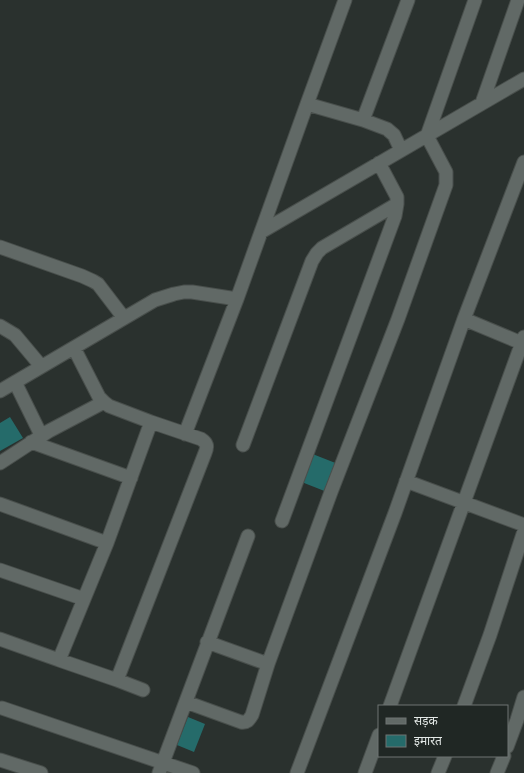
<svg xmlns="http://www.w3.org/2000/svg" width="524" height="773" font-family="'DM Sans','Noto Sans Devanagari',sans-serif">
<rect width="100%" height="100%" fill="#2a312e"/>
<path fill="#256b6a" d="M10,417L23,438L0,451V423Z
M310,453L338,464L327,492L299,481Z
M188,717L205,724L194,752L177,745Z"/>
<g fill="none" stroke-linecap="round" stroke-linejoin="round">
<defs>
<path id="minor" d="M482,103L518,0
M307,104L363,120L387,129L394,135L401,150
M363,120L408,0
M261,232L524,79
M0,247L82,276L93,281L98,284L124,318
M464,319L524,344
M0,326L15,335L41,366
M74,348L99,397L104,402L109,406L151,422L201,439C207,443 208,446 205,453L117,680
M15,382L41,435
M0,391L155,300L174,294L184,292H192L237,299
M185,434L237,299L307,104L345,0
M31,442L131,478
M243,445L312,261L317,253L322,248L397,204
M0,463L49,431L104,402
M406,481L524,525
M0,504L107,543
M282,521L395,216L397,204V197L379,163
M0,570L84,599
M0,639L59,660L107,543L151,422
M207,642L268,664
M59,660L117,680L143,690
M186,702L241,722C247,723 249,720 252,715L268,664L331,492L398,319L446,185V172L427,136L475,0
M390,706L524,337
M464,706L490,635L524,531
M2,708L193,773
M507,747L517,720L524,697
M0,760L41,773
M159,773L248,536
M297,773L395,513L464,319L524,162
M365,773L379,735
M438,773L445,756
M497,773L504,756"/>
</defs>
<use href="#minor" stroke="#494f4c" stroke-width="15"/>
<use href="#minor" stroke="#616966" stroke-width="13"/>
</g>
<rect x="378" y="705" width="130" height="52" fill="#202724" stroke="#6e7572"/>
<rect x="386" y="718" width="20" height="6" fill="#616966" stroke="#6e7572"/>
<text x="414" y="725" font-size="12" fill="#e4e9e7">सड़क</text>
<rect x="386" y="735" width="20" height="12" fill="#256b6a" stroke="#6e7572"/>
<text x="414" y="745" font-size="12" fill="#e4e9e7">इमारत</text>
</svg>
